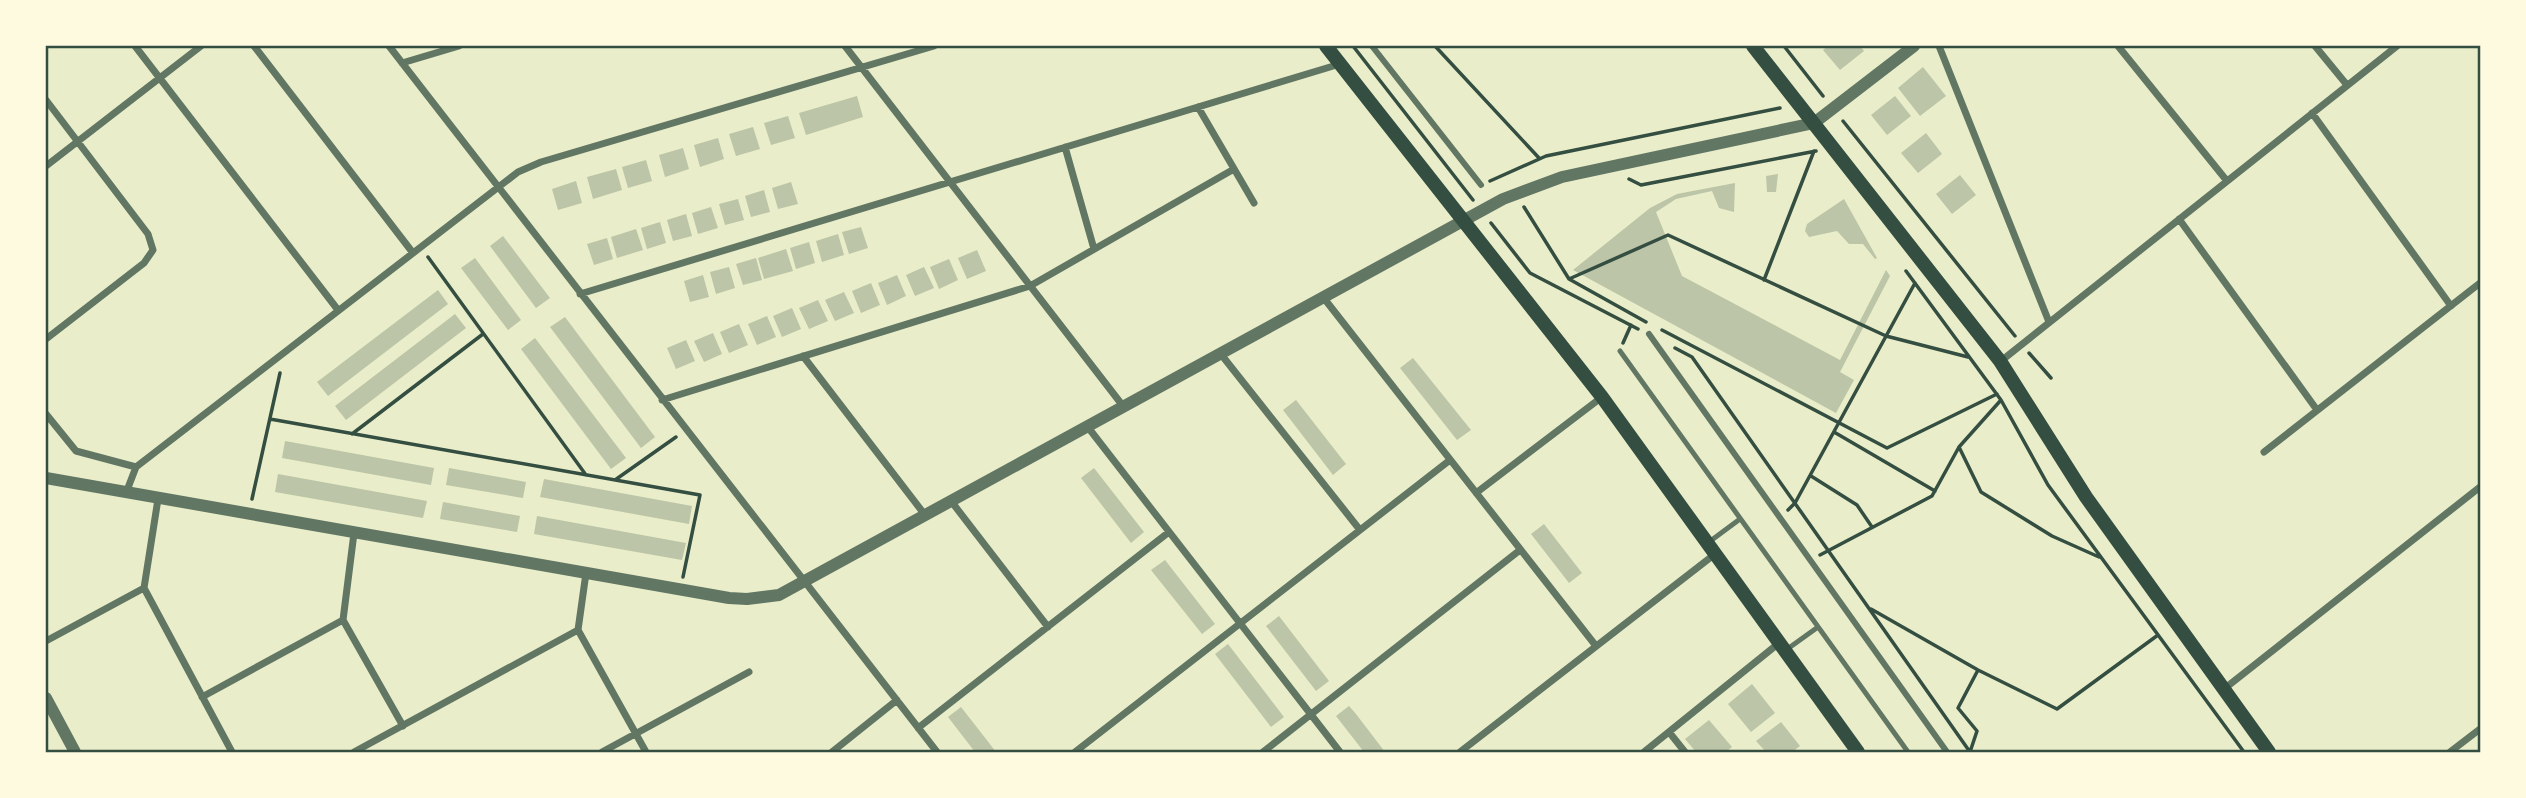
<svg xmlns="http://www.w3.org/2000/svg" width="2526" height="798" font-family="'DM Sans',sans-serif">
<rect width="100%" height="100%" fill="#e9edc9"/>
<path fill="#bcc5a7" d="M1828,46H1860L1864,51L1840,70L1823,50Z
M1923,67L1946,96L1920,116L1898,88Z
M857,96L863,117L806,135L799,113Z
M1895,96L1911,116L1887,135L1871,115Z
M788,116L795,138L771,145L764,123Z
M753,127L760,149L736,156L729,134Z
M1926,133L1942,154L1918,173L1901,153Z
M718,138L724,159L700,167L694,145Z
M683,148L689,169L665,177L659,155Z
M646,160L652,181L628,188L622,167Z
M616,169L622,190L593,199L587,177Z
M1778,174L1776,192H1767L1766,176Z
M1960,175L1976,195L1952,214L1936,194Z
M576,181L582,203L558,210L552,189Z
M791,182L798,204L778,209L772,188Z
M1735,183L1734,212L1719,208L1712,191L1676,199L1656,212L1682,276L1840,360L1886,270L1890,276L1840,372L1854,380L1836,413L1573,270L1650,208L1677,194Z
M764,190L770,212L751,217L745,196Z
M738,199L744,220L725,225L719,204Z
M1844,199L1877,258L1875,259L1863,244H1849L1837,231L1809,237L1805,231L1807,224Z
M711,207L718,228L698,234L692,213Z
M686,214L692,236L673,241L667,220Z
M660,222L666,243L647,249L641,228Z
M861,227L868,248L849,254L842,232Z
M636,229L643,250L617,258L611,237Z
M838,234L844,255L822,262L816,241Z
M503,236L550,298L536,308L490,246Z
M607,238L613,259L594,265L587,244Z
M809,242L815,263L796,269L790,248Z
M786,249L793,271L764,279L758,258Z
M977,250L986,271L967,279L958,258Z
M475,258L521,320L508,330L461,268Z
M756,258L762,280L743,285L736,264Z
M949,259L958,280L939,289L930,267Z
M729,267L735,288L716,294L710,272Z
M924,267L934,288L915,296L906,275Z
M703,275L709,297L690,302L684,281Z
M897,275L906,296L887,305L878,283Z
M871,283L880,305L861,313L852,291Z
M438,290L448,304L328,396L317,382Z
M844,292L854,313L835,321L825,300Z
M818,300L828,321L809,329L799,308Z
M792,308L801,329L782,337L773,316Z
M455,314L466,328L346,420L335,406Z
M767,316L776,337L757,345L748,324Z
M565,317L655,437L641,448L550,327Z
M739,324L748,345L729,353L720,332Z
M713,333L722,354L704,362L694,341Z
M535,338L626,458L611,469L521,349Z
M686,340L695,361L676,369L667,348Z
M1413,358L1471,430L1457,440L1400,368Z
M1296,400L1346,464L1333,475L1283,410Z
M285,441L434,468L431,485L282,458Z
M449,468L526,482L523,498L446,485Z
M1094,468L1144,532L1131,543L1081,478Z
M278,474L427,501L423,518L275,492Z
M544,479L692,506L689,524L540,497Z
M443,502L520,516L517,532L440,519Z
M537,516L686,543L682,560L534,534Z
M1544,524L1582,573L1569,583L1531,534Z
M1165,560L1215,624L1202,634L1151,570Z
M1279,616L1329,681L1316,691L1266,626Z
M1228,644L1284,717L1271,727L1215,654Z
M1752,684L1775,713L1751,732L1728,704Z
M1349,706L1356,714L1385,752H1364L1336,716Z
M961,707L986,739L996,752H975L948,717Z
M1709,720L1732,747L1726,752H1696L1685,739Z
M1781,722L1800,746L1792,752H1766L1756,741Z"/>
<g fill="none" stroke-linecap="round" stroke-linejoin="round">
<path stroke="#344e41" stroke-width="3.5" d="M1353,46L1473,200
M1435,46L1539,158
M1784,46L1823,96
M1843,121L2015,336
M1629,179L1641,185L1816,151
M1490,181L1546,156L1780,108
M1524,207L1569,279L1646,322
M1491,223L1530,273L1638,329
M428,257L586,475
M1906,271L2001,400L2048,485L2244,752
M1569,279L1668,235L1886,336L1968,357
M1764,280L1814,151
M1662,330L1887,448L1997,394
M1623,343L1631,325
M1675,348L1692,357L1970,752
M2029,353L2051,378
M270,419L700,495L683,577
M1834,432L1935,491
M352,434L483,334
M1959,447L1981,492L2052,536L2099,557
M1811,476L1857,505L1872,527
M615,480L676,437
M252,499L280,373
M1788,510L1795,503L1915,283
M1820,555L1932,496L1959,447L2001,400
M1871,609L1978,670L2057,709L2158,635
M1970,752L1977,731L1958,708L1978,670"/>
<path stroke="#617663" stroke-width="5" d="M1620,351L1908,752
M1709,542L1740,519
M1786,650L1818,627"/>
<path stroke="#617663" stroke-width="6" d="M1372,46L1481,185
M1649,334L1947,752"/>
<path stroke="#617663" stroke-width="7" d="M135,46L338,310
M254,46L413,253
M389,46L937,752
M845,46L1123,406
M1939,46L2049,322
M2118,46L2227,181
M2315,46L2347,85
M402,63L459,46
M46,100L148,234L153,250L144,263L46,339
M1198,107L1254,203
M2312,113L2451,306
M1065,147L1094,249
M46,166L201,46
M2179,219L2317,410
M580,294L1340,64
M1323,297L1596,646
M1220,353L1360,530
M803,356L925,515
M2001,361L2397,46
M662,400L1030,286L1234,169
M46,414L76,451L136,467
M1087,426L1340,752
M2264,452L2480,283
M126,493L136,467L518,172L541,162L934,46
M1476,493L1602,397
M158,499L144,588L232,752
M951,501L1048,627
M354,533L343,620L403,726
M586,573L578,630L646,752
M46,641L144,588
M2224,689L2480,487
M202,697L343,620
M918,728L1169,532
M1669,732L1685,752
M354,752L578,630
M602,752L749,672
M832,752L897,700
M1075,752L1450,460
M1263,752L1520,550
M1460,752L1715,554
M1644,752L1779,643
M2450,752L2480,729"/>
<path stroke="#617663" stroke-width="12" d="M46,478L729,598L747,599L779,595L1503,199L1562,177L1814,123L1914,46
M46,698L75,752"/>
<path stroke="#344e41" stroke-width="14" d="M1326,46L1602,397L1858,752
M1753,46L2000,361L2086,497L2269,752"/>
</g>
<rect width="2526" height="798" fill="none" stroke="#fefae0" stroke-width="94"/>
<rect x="47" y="47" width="2432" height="704" fill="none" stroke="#344e41" stroke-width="2.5"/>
</svg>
